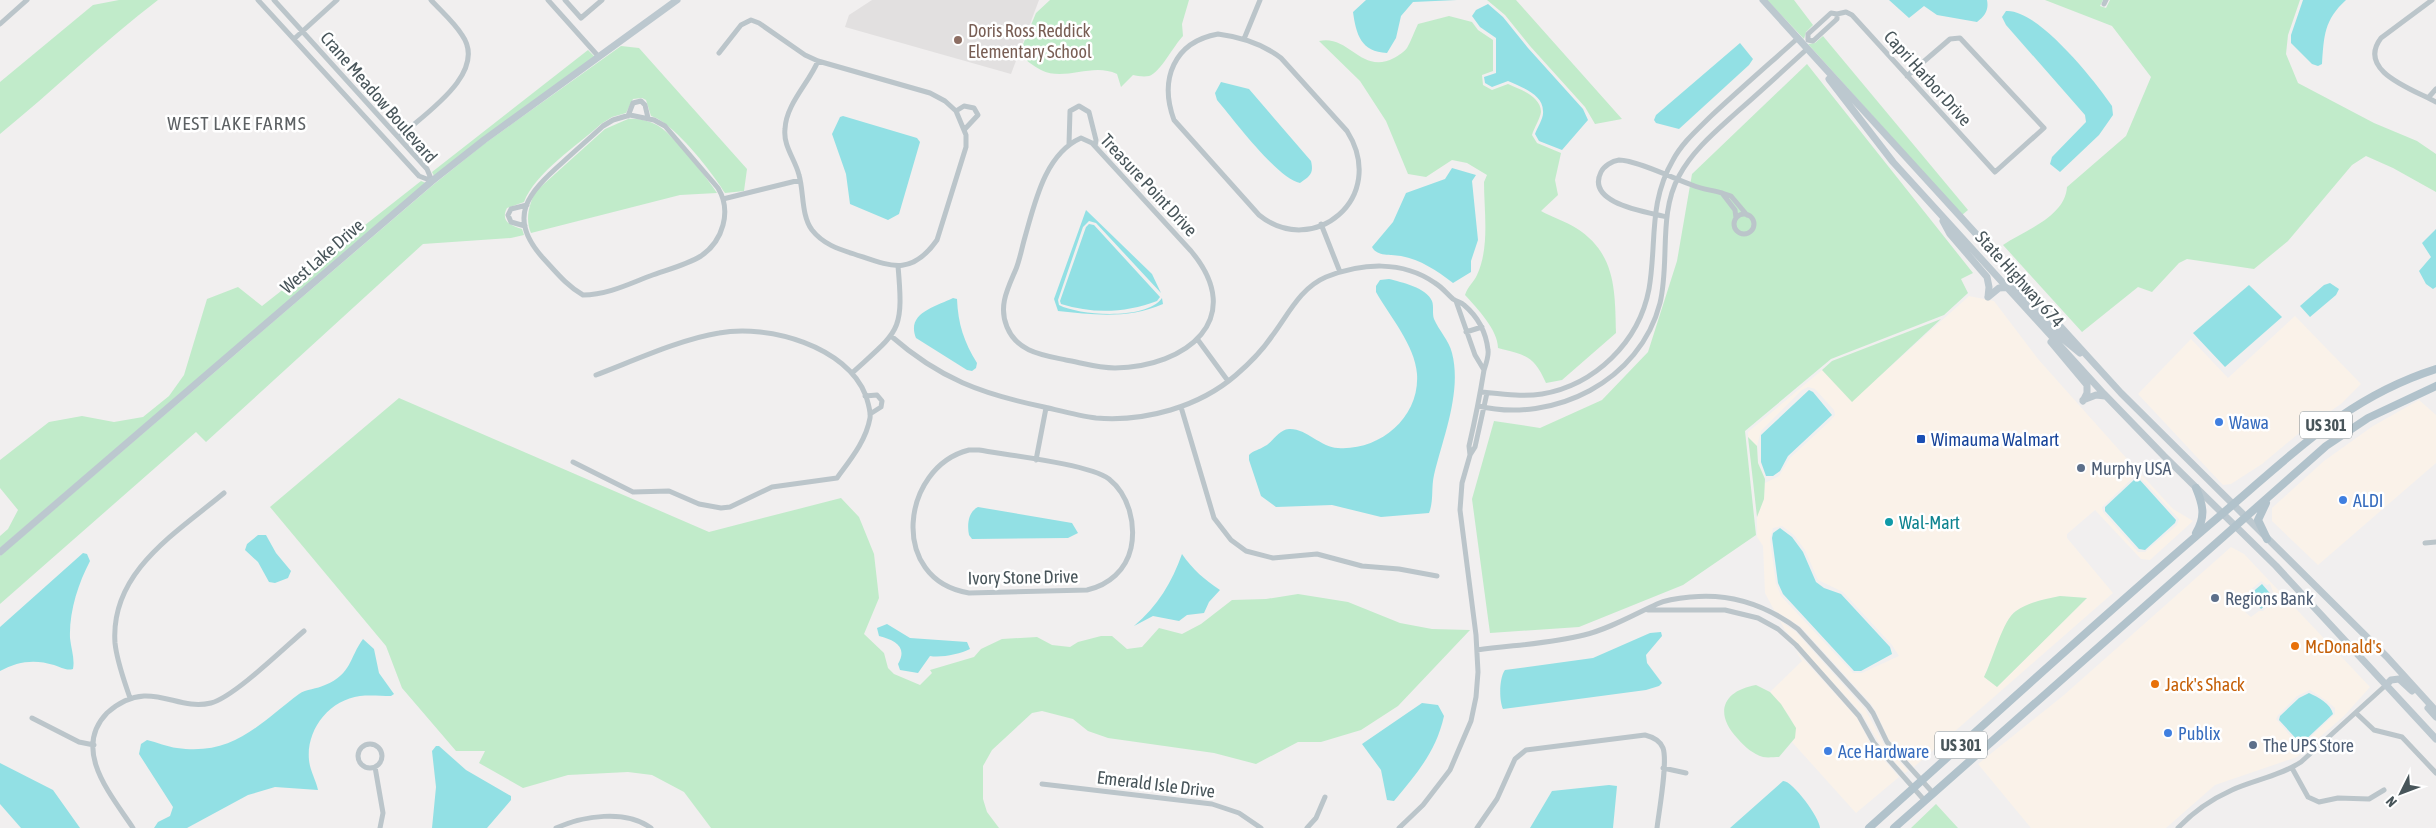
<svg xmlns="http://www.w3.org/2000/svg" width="2436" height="828" font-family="'Asap Condensed',sans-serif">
<rect width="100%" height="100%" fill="#f1efef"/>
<path fill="#faf2e9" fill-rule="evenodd" d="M1969,296L1994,301L2038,359L2128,460L2173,509L2193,521L2150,560L2141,559L2095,510L2067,534V538L2113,593L1914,767L1889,740L1876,712L1871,704L1801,627L1774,610L1765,593L1763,546L1757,537V517L1764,499L1765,483L1779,476L1790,458L1831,420L1835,415L1834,410L1815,389L1808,387L1802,390L1761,431L1757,446L1748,437V432L1822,370L1852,401ZM2139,476L2179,519L2177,525L2145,552H2138L2103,512L2102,507L2134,477ZM1782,526L1794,535L1805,550L1818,580L1843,592L1892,645L1899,656L1862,673H1853L1781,596L1776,584L1770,539L1773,528ZM2060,596L2087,598L1997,687L1984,677L2007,622L2014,612L2034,602Z
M2295,316L2361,384L2341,404L2304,429L2262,464L2231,484L2223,485L2138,394L2191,339L2228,378Z
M2419,400L2436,415V463L2318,565L2272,521V508L2324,461L2373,426Z
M2231,547L2244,554L2370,687L2344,716L2297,757L2215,785L2166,828H2031L1978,764L2064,695ZM2261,581L2267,585L2270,584L2276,599L2263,611H2259L2251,617L2246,613L2242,605L2249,599L2247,593ZM2310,690L2327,701L2335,708V714L2300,747L2276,719L2278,715L2297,696Z
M1780,621L1796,632L1865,709L1884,744L1908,771L1905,773L1882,748L1862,714L1785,630Z
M1796,651L1857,718L1871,745L1899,777L1856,813L1792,742L1795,738V728L1790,717L1770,692L1802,661Z"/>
<path fill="#e2e0e0" d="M872,0H1039L1011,74L845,27L849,15Z"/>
<path fill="#c1ebca" d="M119,0H158C103,42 54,90 0,134V82L93,5Z
M1050,0H1189L1182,24L1183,36C1174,45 1160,73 1149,76C1144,77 1137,76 1133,75L1121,87L1117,74C1092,62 1065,82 1041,70C1033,66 1025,59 1019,54L1036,13Z
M1487,0H1516L1622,119L1595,124L1585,107L1530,46L1505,15Z
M1767,0H1794L1813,25L1806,32L1804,39Z
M2045,0H2103L2100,6L2106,8L2110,0H2300L2288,35L2286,54L2298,83L2374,123L2417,141L2436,154V192L2393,168L2366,156L2352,165L2288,241L2254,269L2187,259L2179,263L2152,292L2138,287L2082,332L2003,245C2025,230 2065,217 2067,187L2126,136L2151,77L2112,26Z
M1449,16L1472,22L1478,30L1493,40V71L1482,75L1483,85L1492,90L1508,84C1519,89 1541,96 1541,112C1540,119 1534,128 1532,135L1537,143L1561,153L1555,180L1558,195L1541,211C1552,217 1565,221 1576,228C1616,253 1615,291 1616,333L1562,380L1546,383C1534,356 1526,355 1498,348C1498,330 1477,308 1465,295C1468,286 1474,282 1477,275C1490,247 1484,211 1484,182L1487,175L1467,163L1452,160L1426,177L1408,174L1386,121L1360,81L1319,41C1349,34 1361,75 1394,58C1399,55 1403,53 1407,48C1411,41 1414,32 1418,24Z
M1823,36L1968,210L1962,215L1808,44L1815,43Z
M621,46L639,48L747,169L744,191L725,193C713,173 673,122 651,116L646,100L642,98L633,99L626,113L612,117L601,124C578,145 535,173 524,202L507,208C500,221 511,226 522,229L524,235L511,238L423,244L206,442L196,432L0,604V556L433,185L484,144Z
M588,50L595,57L434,176L432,172Z
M1807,64L1973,273L1961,279L1968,293L1944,315L1831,359L1745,431L1756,535L1683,585L1579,627L1490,633L1472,499L1494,421L1540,428L1602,400L1648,352L1677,261L1692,174Z
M628,119C638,118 651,121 660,127C674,136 708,179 717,193L680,195L531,233C525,219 529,206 535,192L605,129Z
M421,181L426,183L0,548V536L8,529L18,510L0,488V460L49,422L82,416L114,422L143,417L169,396L184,375L207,299L238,287L262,306Z
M1941,319L1852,402L1822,370L1832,361Z
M399,398L709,532L841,498L859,517L874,554L879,598L864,634L884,653L888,668L894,674L920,685L932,673L930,670L974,657L981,649L1002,639L1037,637L1052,645L1070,647L1078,642L1101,636H1112L1127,649L1142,647L1159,628L1182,634L1201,624L1232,600L1266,599L1298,594L1348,602L1400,623L1432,629L1470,630L1398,706L1361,730L1321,742H1298L1256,764L1214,753L1108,738L1088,731L1073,719L1042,711L1032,713L992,750L983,766V799L987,812L999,828H711L684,792L652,775L628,772L568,775L523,788L479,763L485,751H456L402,688L386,646L270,507Z
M1748,437L1757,446L1758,463L1765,479L1764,499L1757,517Z
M2060,596L2087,598L1997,687L1984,677C1992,662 2003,619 2016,611C2029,602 2045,599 2060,596Z
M1756,685L1770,692L1781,704L1796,728L1795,738L1779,757C1774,757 1768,758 1763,757C1753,754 1745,747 1738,739C1714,714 1722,691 1756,685Z
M1936,804L1958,828H1911Z"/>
<path fill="#92e0e4" d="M1366,0H1457L1413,2L1401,16L1396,38L1387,53C1361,52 1356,34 1353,12Z
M1889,0H1987C1989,10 1985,16 1977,22L1937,15L1924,6L1909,18Z
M2303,0H2346C2324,20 2324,36 2322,64L2318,66L2312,64L2291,43V35Z
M1488,4L1503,17L1528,48L1583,109L1588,120L1562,150L1539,141L1535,134C1537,128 1544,118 1543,111C1543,94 1521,87 1508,81L1492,87L1485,83L1484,77L1496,73V38L1480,27L1472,16L1476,10Z
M2006,11C2037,8 2096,82 2112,106L2113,115L2099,135L2060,172L2050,164L2052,157L2086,122L2085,115L2006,25L2002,17Z
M1740,43L1753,59L1749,65L1679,129L1656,123L1654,120L1656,115Z
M1221,82L1249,89L1311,161C1314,174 1310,176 1300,183C1277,178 1234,120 1217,100L1215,93Z
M843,116L917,138L920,142L899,214L888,220L850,204L846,174L832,134L840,117Z
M1452,168L1476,175L1472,181L1478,240L1471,261V272L1453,283C1436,270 1421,260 1401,256C1391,254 1377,257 1372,247L1393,222L1406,193L1445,179Z
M1086,210L1152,274L1161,293L1096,223L1089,221L1083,227L1058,300L1059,305C1080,316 1147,320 1162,298L1163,304C1129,319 1094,315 1058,311L1054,299Z
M1089,224L1094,225L1160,297L1157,301C1126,313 1093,314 1061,304L1060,301L1086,227Z
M2436,229V287L2433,289L2426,284L2419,271L2431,257L2422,243Z
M1389,279C1401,282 1427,288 1432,301C1434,306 1432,314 1434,319C1439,331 1449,340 1452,353C1462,392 1443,437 1434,475C1431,488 1434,501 1429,513L1381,517L1332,505L1276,507L1261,496L1249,460V455C1254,450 1259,450 1265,446C1274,441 1278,430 1289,429C1306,428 1320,447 1338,448C1379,451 1420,418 1417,374C1415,345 1390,317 1376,292V286L1380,280Z
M2330,283L2339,289L2336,295L2310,317L2300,306L2324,285Z
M2249,285L2282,317L2225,367L2193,333Z
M953,298L957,299C958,324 964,342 977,363L976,368L972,371L967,370L916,338C906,313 935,307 953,298Z
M1809,390L1813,392L1832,415L1788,456L1780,471L1773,476H1766L1761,462V435Z
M2135,479H2139L2176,520L2175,523L2145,550L2139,549L2105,511V507Z
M978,507L1072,523L1078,533L1068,538L972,539L969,535C967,525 968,512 978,507Z
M1780,528L1792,537L1803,552L1816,582L1824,588L1841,594L1890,647L1892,654L1861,671H1854L1783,594L1778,583L1772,538L1773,533Z
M258,535H266L276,553L291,571L288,578L275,583L269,582L258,562L245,550L247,544Z
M83,553L87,554L90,561C78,584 69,612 70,638C71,648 75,659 73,669C66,671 61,667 54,665C35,659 18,661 0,671V627Z
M1182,554C1193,570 1204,579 1220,590L1209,602L1204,613L1187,615L1179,621L1153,616L1134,626C1158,606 1172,582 1182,554Z
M2262,584L2274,598L2261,609L2249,595Z
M887,624L910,638L967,642L970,649C960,654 941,658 930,656L918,673L900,670L898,664C908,647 895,640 879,636L877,628Z
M1661,632L1662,636L1646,655L1647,663L1662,683L1659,686L1646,690L1503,709C1499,700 1499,678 1505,670L1593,658L1650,633Z
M363,639L374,649L379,673L394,694L391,696C381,696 370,695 360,696C329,700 306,730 309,760C310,771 316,780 318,790L275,787L248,795L187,828H154L158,822L170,816L173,807L139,754L141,744L147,740C157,742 167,747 177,748C233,756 259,724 299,694C306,689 317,689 325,685C352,674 349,658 363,639Z
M2309,693C2318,697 2331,704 2333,714L2301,744L2279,720L2280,716L2299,698Z
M1422,703L1438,705L1444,716C1436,752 1417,773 1394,801L1387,800L1381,770L1362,744Z
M436,746H439L466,770L511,796V800L487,828H432L436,787L432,751Z
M0,763L53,790L80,828H21L0,804Z
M1783,781C1792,780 1820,818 1820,828H1730Z
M1609,785L1617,786L1613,828H1530L1552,791Z"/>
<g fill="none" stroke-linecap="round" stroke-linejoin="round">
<path stroke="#bbc5ca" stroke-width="5" d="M258,0L419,176L432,181
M274,0L427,169L432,181
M548,0L599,57
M565,0L581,18L602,0
M2432,0L2381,38C2356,71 2412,89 2436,102
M2104,4L2106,0
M1831,13L1837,14V19L1813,41L1808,40V34Z
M1837,14L1846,12L1852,15L1995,172L2044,128L1960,38L1950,39L1907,76
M0,24L27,0
M1218,34C1241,37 1263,44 1281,58L1347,131C1389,198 1313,259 1259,215L1174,120C1159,79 1174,42 1218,34Z
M294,39L337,0
M1244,39L1260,0
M719,53L741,25L751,20L759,23L805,55L818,61L930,93L945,101L956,111L966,135V147L937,240C911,277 890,266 854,254C838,249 823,244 812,230C801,215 804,192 799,175C795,159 783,146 785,129C786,104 809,83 818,61
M2428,98L2436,89
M956,111L964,106L974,108L978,115L964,130
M630,115L654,120L665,126L718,188C732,211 723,241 701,256C686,265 666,270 650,276C629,284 607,295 583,295C567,286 556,272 543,258C506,217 528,193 563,162C576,150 590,138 603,126L613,120Z
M628,116L633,103L641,101L645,105L648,118
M399,137C423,115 489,73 462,35C454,22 441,11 431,0
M1081,138L1092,143L1191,251C1248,319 1186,367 1115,368C1099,368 1082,363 1066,360C1043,355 1017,352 1007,327C998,306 1008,288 1016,269C1020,259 1022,247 1025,237C1035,202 1045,154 1081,138Z
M1069,144L1070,111L1079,106L1089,112L1096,140L1095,146
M723,199L800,180
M1734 224a10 10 0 1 1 20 0a10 10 0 1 1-20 0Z
M1667,217C1648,212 1585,204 1601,172C1604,166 1612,161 1619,160C1636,160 1675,179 1692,185C1701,189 1712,190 1722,193
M1736,218L1735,210L1722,193L1731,196L1747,215
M1321,224L1340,272
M525,226L511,222L508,215L511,209L527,205
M1456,301L1475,355L1484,370
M1466,332L1482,327
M891,336C940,379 982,394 1044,407C1061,411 1079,416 1096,418C1145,422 1199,407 1236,375C1250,363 1262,351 1272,336C1288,315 1300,288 1326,277C1362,263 1402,260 1435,283C1442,287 1447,294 1453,299C1457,302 1461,302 1464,305C1477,316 1486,332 1488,350C1489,356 1486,364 1484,370C1480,395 1475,420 1469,446L1470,455
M1198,340L1228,381
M852,373C899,330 904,333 898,266
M1481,392C1501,394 1522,397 1542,394C1595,385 1639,342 1649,289C1657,243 1648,203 1673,160C1682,143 1697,130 1710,117C1739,90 1769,64 1798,38
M865,396L877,395L882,401L881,407L870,414
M1478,406C1554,424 1640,381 1660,303C1670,262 1658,214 1679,176C1693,150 1715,132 1737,112C1761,91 1784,70 1807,49
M1181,407L1214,518L1231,540L1246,551L1273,558L1317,554L1362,566L1399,569L1437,576
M969,450H979C1007,455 1089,464 1109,479C1129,495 1136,524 1131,548C1126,570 1109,585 1087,590L969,593C888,580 901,467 969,450Z
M1036,460L1046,408
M573,462L633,492L669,491L699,504L721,508L730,507L772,487L837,478C850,460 866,441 870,418C871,411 868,403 866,396C847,346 768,324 719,333C681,339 633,361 596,375
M2425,543L2436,542
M1648,610H1725L1758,618L1778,629L1796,645L1859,716L1874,743L1925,801
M1477,650C1512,645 1549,644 1584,635C1609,629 1633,615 1657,604C1668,599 1680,598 1691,597C1731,593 1766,605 1798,629L1868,706L1873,713L1887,742L1934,794
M130,698C124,680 117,662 115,643C110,572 176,533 224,493
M2356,713L2374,730L2402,737L2436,773
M32,718L79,742L94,745
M358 756a12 12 0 1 1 24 0a12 12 0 1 1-24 0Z
M375,767L383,813L380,828
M1663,768L1686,773
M2292,768L2308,797L2319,802L2338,798L2369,799L2384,790
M1042,784L1212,804L1239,813L1261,828
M133,828C112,796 71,750 107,713C118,703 129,697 144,696C168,695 186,709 211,703C234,697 284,648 304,631
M556,828C583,816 625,809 651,828
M1307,828L1316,818L1325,797
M1399,828L1423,805L1450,770L1471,721L1476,697L1478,672L1476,635L1460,510L1462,483L1470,455L1475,447L1487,393
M1477,828L1497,799L1515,759L1526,750L1645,735C1653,737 1660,740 1663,748C1668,762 1659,811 1657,828
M2178,828C2193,812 2212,799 2232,790C2254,780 2280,776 2301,762L2386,685"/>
<path stroke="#bcc8cf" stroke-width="7" d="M1763,0L2121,393L2387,657L2436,711
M1829,79L1893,162L2104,394L2164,456L2276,566L2436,739
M1943,221L1950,234L1987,277L1989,287L1988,297
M1988,297L1999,288L2014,287L2063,339L2080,353
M2051,342L2087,385V393L2083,401
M2083,400L2096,395L2105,396
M0,552L432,181L484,140L677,0
M2386,685L2391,680L2399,679L2412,691
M2428,708L2436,717"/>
<path stroke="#b1c2cb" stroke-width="8" d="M2196,488C2203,505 2206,516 2196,533
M2266,503L2258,520L2267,539
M1869,828C1986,723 2102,616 2222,514C2292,455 2345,398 2436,369
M1894,828L2326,446L2368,418L2436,386"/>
</g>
<circle fill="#8d6e63" stroke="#fff" stroke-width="2" cx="958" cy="40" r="5"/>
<g fill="#3f7fe0" stroke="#fff" stroke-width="2">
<circle cx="2219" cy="422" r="5"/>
<circle cx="2343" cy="500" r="5"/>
<circle cx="2168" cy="733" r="5"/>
<circle cx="1828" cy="751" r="5"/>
</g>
<rect fill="#1a4fb4" stroke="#fff" stroke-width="2" x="1916" y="434" width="10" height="10" rx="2.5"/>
<g fill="#5c6f8a" stroke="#fff" stroke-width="2">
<circle cx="2081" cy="468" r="5"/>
<circle cx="2215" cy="598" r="5"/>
<circle cx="2253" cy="745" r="5"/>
</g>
<circle fill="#0f9aa8" stroke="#fff" stroke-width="2" cx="1889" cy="522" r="5"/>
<g fill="#e8710a" stroke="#fff" stroke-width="2">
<circle cx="2295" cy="646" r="5"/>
<circle cx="2155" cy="684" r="5"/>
</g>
<g text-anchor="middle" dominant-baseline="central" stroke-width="5" stroke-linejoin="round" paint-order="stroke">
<g fill="#fff" stroke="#7f888c" stroke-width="1">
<rect x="2300" y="411.5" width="52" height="27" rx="4"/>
<rect x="1935" y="731.5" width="52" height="27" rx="4"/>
</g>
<g font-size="16" font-weight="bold" fill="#48555a">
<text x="2326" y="425">US 301</text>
<text x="1961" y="745">US 301</text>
</g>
<g font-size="18" fill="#785e54" stroke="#fff" text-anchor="start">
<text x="968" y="30">Doris Ross Reddick<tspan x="968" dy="21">Elementary School</tspan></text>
</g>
<g font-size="18" fill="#48555a" stroke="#fff">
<text transform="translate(1928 78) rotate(48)">Capri Harbor Drive</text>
<text transform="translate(379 97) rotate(49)">Crane Meadow Boulevard</text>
<text transform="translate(1149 185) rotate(47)">Treasure Point Drive</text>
<text transform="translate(322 256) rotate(-41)">West Lake Drive</text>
<text transform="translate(2020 279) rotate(48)">State Highway 674</text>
<text transform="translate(1023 577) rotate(-1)">Ivory Stone Drive</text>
<text transform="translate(1156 784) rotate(7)">Emerald Isle Drive</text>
</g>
<g font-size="18" fill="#366cbe" stroke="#fff" text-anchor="start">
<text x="2229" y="422">Wawa</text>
<text x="2353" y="500">ALDI</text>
<text x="2178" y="733">Publix</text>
<text x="1838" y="751">Ace Hardware</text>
</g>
<g font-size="18" fill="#164399" stroke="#fff" text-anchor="start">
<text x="1931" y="439">Wimauma Walmart</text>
</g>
<g font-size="18" fill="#4e5e75" stroke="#fff" text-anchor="start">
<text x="2091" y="468">Murphy USA</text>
<text x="2225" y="598">Regions Bank</text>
<text x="2263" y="745">The UPS Store</text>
</g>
<g font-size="18" fill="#0d838f" stroke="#fff" text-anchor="start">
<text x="1899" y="522">Wal-Mart</text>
</g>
<g font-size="18" fill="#c56008" stroke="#fff" text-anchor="start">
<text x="2305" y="646">McDonald's</text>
<text x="2165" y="684">Jack's Shack</text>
</g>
<g font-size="19" letter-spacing="1" fill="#5c6063" stroke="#fff">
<text x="237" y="123">WEST LAKE FARMS</text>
</g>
</g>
<g transform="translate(2401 793) rotate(228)" stroke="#ffffff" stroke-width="4" paint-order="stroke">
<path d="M0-4L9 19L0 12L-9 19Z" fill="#48555a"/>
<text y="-8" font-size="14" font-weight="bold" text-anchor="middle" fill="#48555a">N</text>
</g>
</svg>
